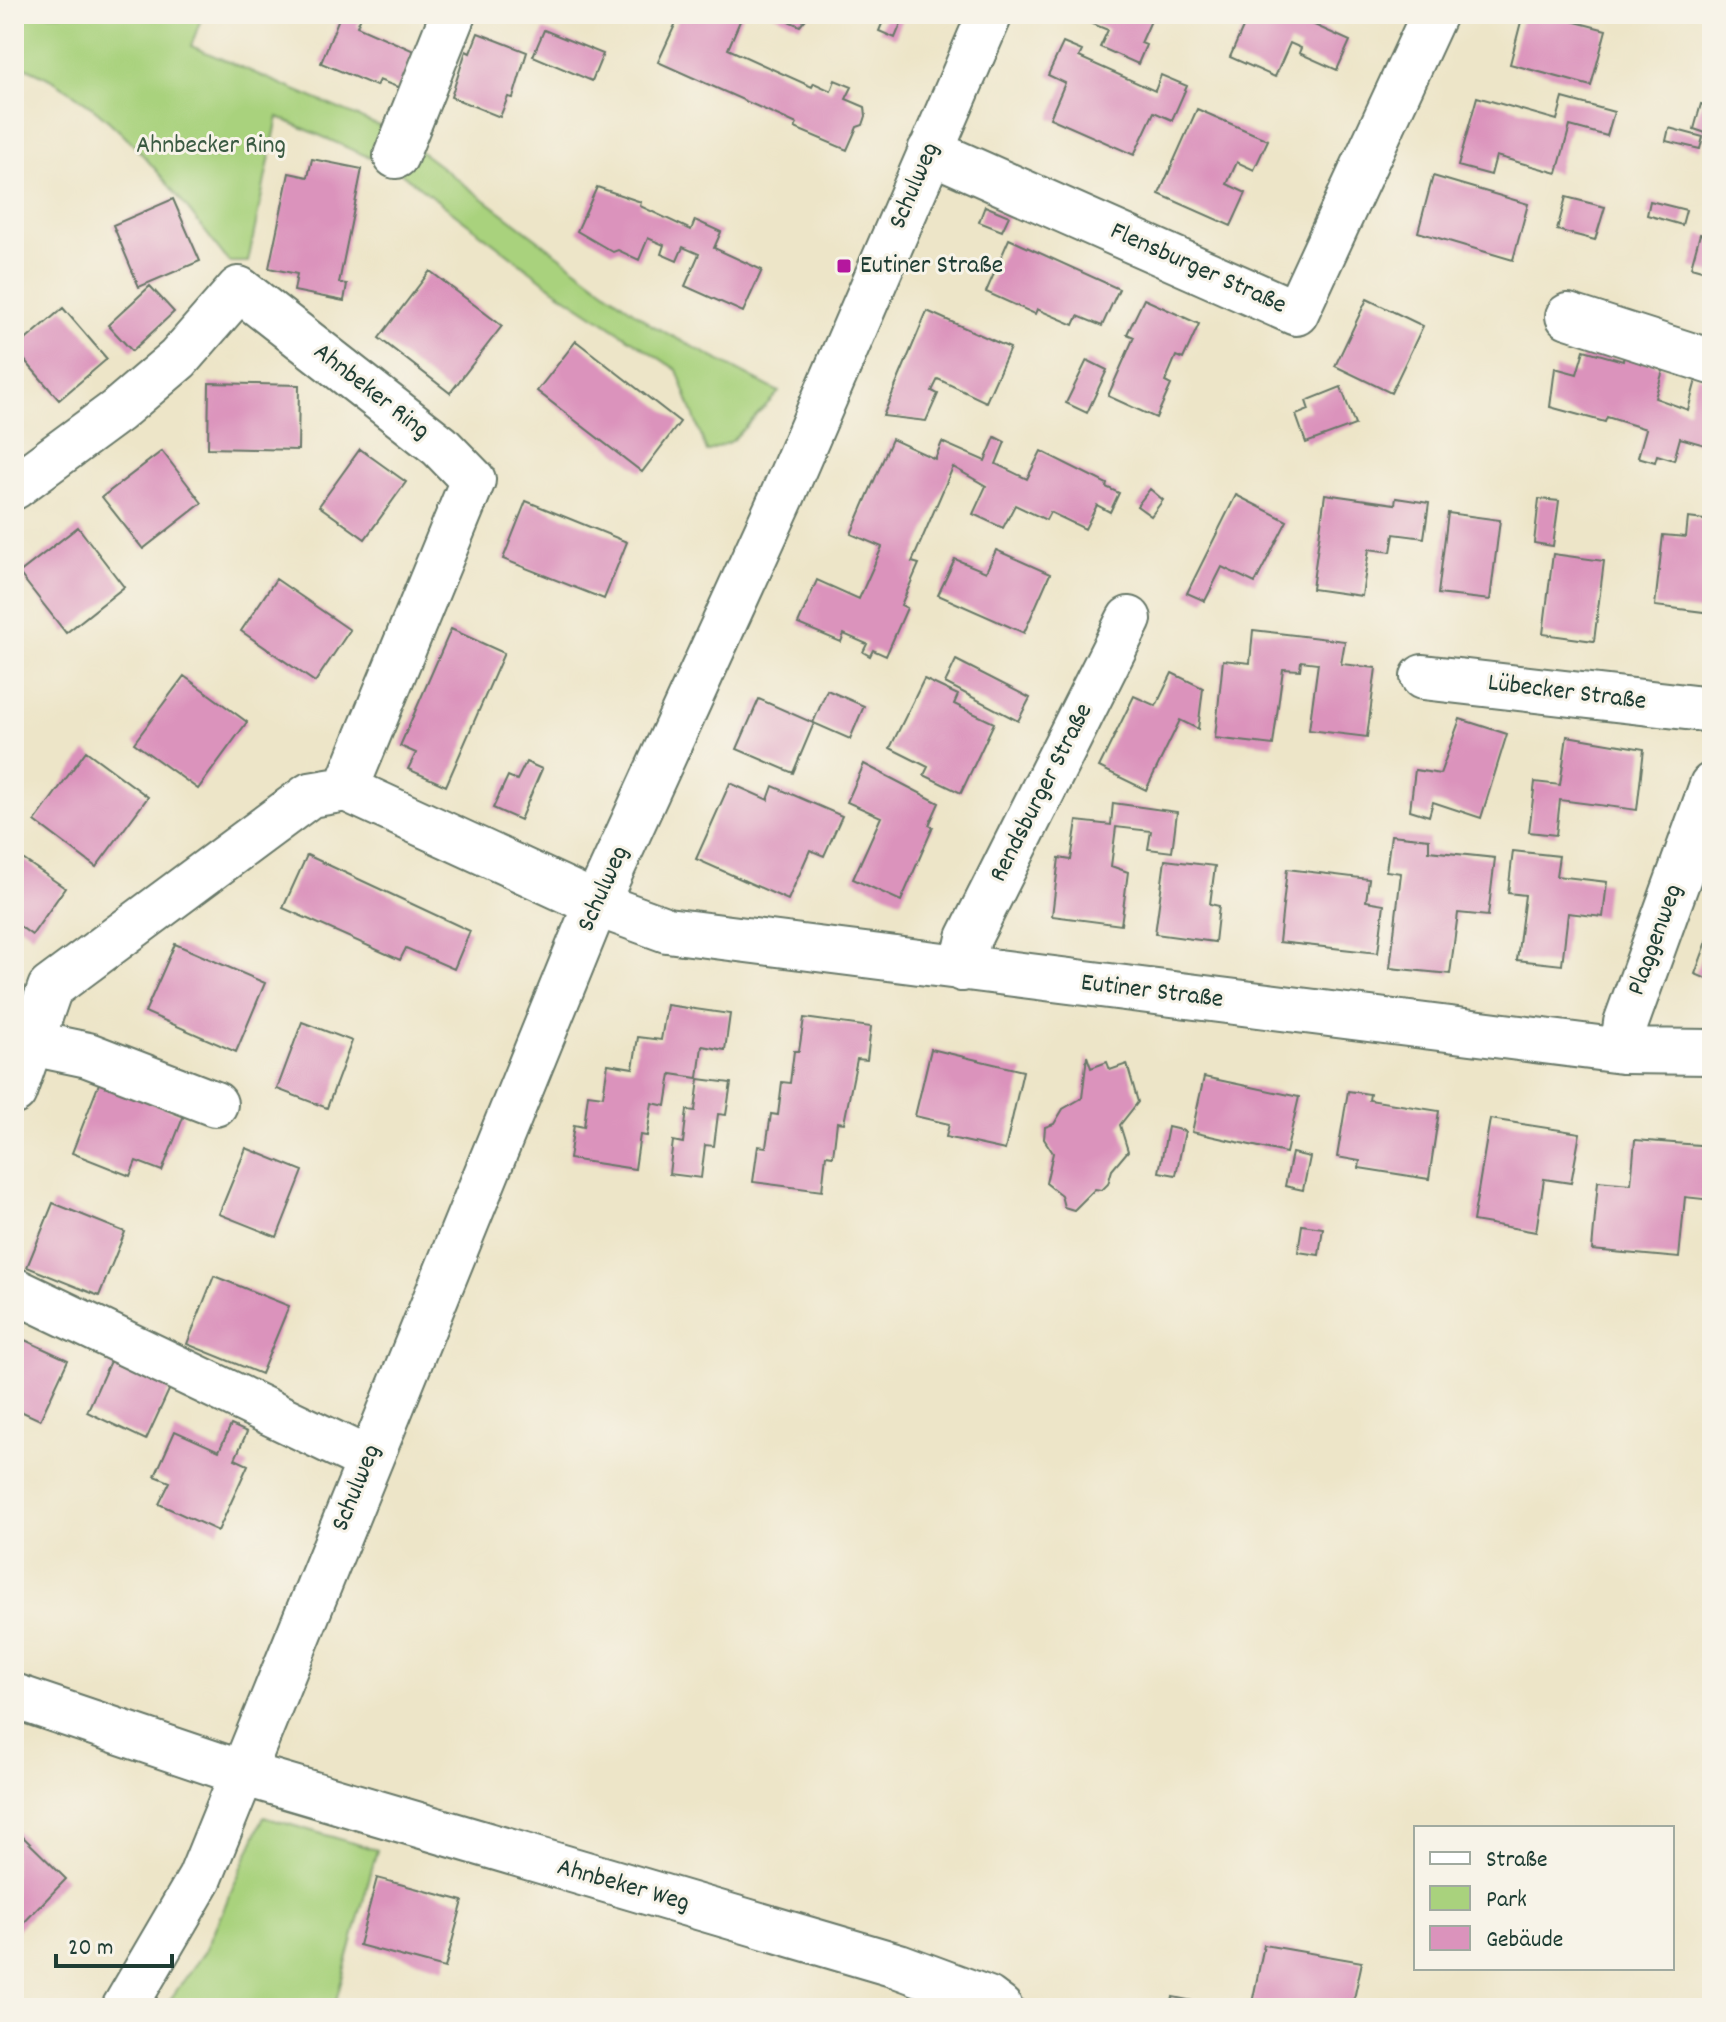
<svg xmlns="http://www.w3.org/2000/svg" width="1726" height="2022" font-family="Dekko,sans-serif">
<rect width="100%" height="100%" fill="#f7f3e8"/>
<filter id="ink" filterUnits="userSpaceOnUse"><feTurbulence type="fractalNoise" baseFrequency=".0125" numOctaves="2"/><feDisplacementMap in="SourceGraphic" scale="16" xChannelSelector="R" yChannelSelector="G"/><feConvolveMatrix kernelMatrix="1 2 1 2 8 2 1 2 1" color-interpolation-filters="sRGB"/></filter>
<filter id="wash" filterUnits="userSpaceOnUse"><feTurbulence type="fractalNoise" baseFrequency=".006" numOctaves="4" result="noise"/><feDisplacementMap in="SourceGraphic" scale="32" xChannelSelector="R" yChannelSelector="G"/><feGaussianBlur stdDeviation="1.8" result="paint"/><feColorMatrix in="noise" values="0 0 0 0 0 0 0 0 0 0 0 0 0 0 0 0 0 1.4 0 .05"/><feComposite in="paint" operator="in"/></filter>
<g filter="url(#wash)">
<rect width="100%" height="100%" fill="#ede5c8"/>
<path fill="#a9d27d" stroke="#648858" stroke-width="2" d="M14,14H203L191,46L396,133L653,326L779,392L732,441L707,452L677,370L557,291L396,169L278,117L248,262H229C169,186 109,96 14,63Z
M264,1817L377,1850L334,2008H164L205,1951Z"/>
<g id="blocks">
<path fill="#db93bc" d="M329,14H362L357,26L414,51L400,88L379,80L376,86L321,63L339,18Z
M680,14H743L728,49L812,87L814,83L831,91L835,80L852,87L846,99L865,107L866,116L863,125L857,127L847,150L795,128L797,124L658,62Z
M772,14H810L800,26Z
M886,14H905L895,38L879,31Z
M1079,14H1154L1141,43L1146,45L1138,64L1100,47L1108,30L1078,18Z
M1249,14H1290L1350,41L1337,70L1299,53L1301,48L1290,43L1275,77L1230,57Z
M1523,14H1561L1560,18L1606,30L1591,86L1510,64Z
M544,30L603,54L592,81L533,56Z
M478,33L527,52L513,98L508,97L500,117L451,97L466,51L470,53Z
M1063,43L1082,51L1079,57L1155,91L1161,75L1187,86L1172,120L1154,112L1134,155L1050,118L1065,83L1048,75Z
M1477,97L1557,120L1563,98L1614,112L1607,136L1570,126L1557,173L1496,156L1491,175L1458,166Z
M1701,104L1712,107V135L1694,129Z
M1197,109L1268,140L1254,170L1237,162L1227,184L1246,193L1231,226L1159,194Z
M1669,128L1703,137L1700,149L1666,141Z
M312,159L362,169L339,283L347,284L344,301L294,291L297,274L269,268L289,173L308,177Z
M1433,176L1528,204L1513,260L1418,232Z
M597,187L641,202L640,206L691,230L695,220L721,232L714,248L762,270L743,312L685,286L699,254L683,247L677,261L661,254L664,245L648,238L639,260L618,250L613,252L577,231Z
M1566,197L1605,207L1595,240L1557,230Z
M173,199L200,261L139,287L113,225Z
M1650,201L1686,210L1682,225L1647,215Z
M985,206L1009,216L1002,231L979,222Z
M1700,234L1712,237V273L1691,267Z
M1009,239L1119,289L1102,326L1078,316L1074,325L1037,309L1035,314L986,292Z
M430,271L502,326L450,393L379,338Z
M150,286L174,312L132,351L108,325Z
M1144,299L1199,324L1183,359L1176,356L1165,382L1171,385L1156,418L1108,396L1134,337L1127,334Z
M1367,299L1423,326L1391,393L1335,366Z
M63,308L107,359L59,400L15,349Z
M927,311L1010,348L986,402L938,379L932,391L938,394L926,421L883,416Z
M576,341L680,422L642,472L537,391Z
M1584,350L1623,361L1624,355L1664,367L1655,398L1688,410L1697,376L1712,380V447L1680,438L1674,460L1657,455L1655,462L1638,457L1646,429L1607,417L1605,422L1550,407L1555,368L1577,374Z
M1087,360L1107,370L1087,413L1066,403Z
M209,383L299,385L298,450L208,448Z
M1341,387L1355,425L1306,443L1296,415L1309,410L1306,401Z
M995,437L1005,442L996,464L1027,479L1041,451L1107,484L1106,487L1119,493L1110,512L1097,505L1085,529L1050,512L1046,520L1015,505L1003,528L973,514L986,486L953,467L912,562L919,564L901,605L907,608L886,656L873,650L870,656L863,652L867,644L844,634L841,642L798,624L817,580L859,599L882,547L851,534L892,439L935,459L942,442L985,461Z
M360,449L406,482L365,539L319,506Z
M162,451L202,503L143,549L102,497Z
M1150,489L1163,500L1151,516L1137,506Z
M1325,494L1395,504L1396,498L1429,503L1424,538L1394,534L1391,552L1369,549L1362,596L1312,589Z
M1236,495L1287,521L1255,583L1222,567L1205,601L1187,593Z
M1539,499L1559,501L1553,546L1534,543Z
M526,501L627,542L604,599L503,559Z
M1448,513L1500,520L1490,600L1438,594Z
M1688,518L1712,521V613L1655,606L1663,535L1686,537Z
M78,527L124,587L66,633L19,573Z
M996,550L1050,574L1024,633L938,595L955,559L986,572Z
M1553,554L1604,561L1594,641L1543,634Z
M276,579L350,630L315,682L241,631Z
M451,629L504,653L446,786L408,769L416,753L400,746Z
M1253,630L1345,641L1341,664L1376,668L1367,737L1309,730L1318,663L1301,661L1300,670L1283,669L1273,745L1215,738L1223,660L1250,663Z
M956,660L1030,698L1018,721L945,683Z
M1172,673L1203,688L1198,729L1180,720L1146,790L1099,767L1134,696L1156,706Z
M184,676L247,722L198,789L134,743Z
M924,679L958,695L954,704L994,723L961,793L924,775L928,767L890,748Z
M827,690L864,706L850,739L814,723L793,773L737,749L759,699L813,723Z
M1460,719L1507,734L1481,818L1433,802L1429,816L1410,810L1415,770L1440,774Z
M1567,736L1644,749L1637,810L1560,800L1556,835L1529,832L1535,782L1560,785Z
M86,751L148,797L96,867L35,821Z
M526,762L542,769L520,820L493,808L508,776L517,780Z
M864,764L939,803L929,825L933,827L901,901L853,879L881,817L847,802Z
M730,783L768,800L773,786L842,816L824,856L810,850L788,900L696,859Z
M1113,803L1177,812L1172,852L1148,849L1151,831L1116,827L1111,866L1128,872L1121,925L1052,916L1059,858L1071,860L1077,821L1111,825Z
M1391,835L1429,839V851L1495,858L1488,916L1458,913L1450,974L1390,968L1401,873L1386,871Z
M1513,851L1559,856L1556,876L1607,882L1603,917L1568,913L1562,965L1517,960L1525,895L1508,893Z
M14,853L65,888L32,935L14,922Z
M307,855L470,931L454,969L406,948L400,960L283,908Z
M1165,860L1215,866L1210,904L1219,906L1215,942L1155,934Z
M1287,869L1369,879L1366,901L1384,904L1378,953L1279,942Z
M1712,928V981L1695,974Z
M175,944L265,983L236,1052L145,1012Z
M667,1005L730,1014L725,1050L702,1046L698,1078L671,1074L666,1106L652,1103L647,1136L640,1135L635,1169L569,1159L574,1125L584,1127L588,1094L603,1096L608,1064L633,1068L638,1037L661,1040Z
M804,1018L871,1027L867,1060L857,1059L844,1123L837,1122L833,1156L826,1155L822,1191L753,1182L758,1146L766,1147L771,1114L778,1115L782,1082L790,1083L794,1051H799Z
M302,1022L352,1041L327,1108L277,1089Z
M931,1049L1023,1071L1005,1150L946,1137L949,1124L915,1116Z
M1087,1056L1091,1068L1107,1062L1110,1070L1127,1064L1138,1102L1120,1125L1128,1151L1112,1170L1108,1184L1102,1190L1095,1189L1074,1210L1064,1207L1061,1195L1046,1183L1053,1153L1044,1139L1045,1127L1054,1124L1063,1109L1082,1098Z
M1204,1077L1299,1097L1286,1153L1192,1132Z
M699,1079L731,1083L726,1115L718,1114L714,1146L705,1145L701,1178L669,1174L673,1141L683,1143L687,1110L695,1111Z
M100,1081L184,1115L162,1171L136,1161L130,1176L72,1153Z
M1348,1091L1370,1094L1369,1100L1439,1111L1429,1179L1359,1168L1360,1161L1337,1157Z
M1490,1119L1580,1133L1571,1183L1544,1179L1536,1232L1473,1221Z
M1168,1127L1185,1131L1176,1175L1159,1172Z
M1635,1140L1712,1146V1200L1685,1197L1679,1258L1592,1250L1598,1181L1631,1184Z
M246,1148L303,1171L277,1237L219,1214Z
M1292,1153L1310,1157L1303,1190L1285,1186Z
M53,1203L125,1232L99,1296L27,1267Z
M1302,1225L1323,1228L1319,1255L1298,1252Z
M214,1276L289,1306L261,1374L187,1344Z
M14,1335L68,1360L40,1420L14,1408Z
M110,1361L170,1388L146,1440L87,1412Z
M231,1425L247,1432L235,1459L248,1465L218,1531L159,1504L170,1482L155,1476L175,1431L219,1451Z
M14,1828L66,1879L14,1933Z
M377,1878L463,1901L445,1968L359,1945Z
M1264,1945L1362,1962L1352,2008H1251Z
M1173,1997L1223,2007V2008H1171Z"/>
</g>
</g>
<g filter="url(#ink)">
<use href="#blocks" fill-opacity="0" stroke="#677868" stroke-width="2"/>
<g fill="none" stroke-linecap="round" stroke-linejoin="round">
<defs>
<path id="minor" d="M930,151L1296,313L1434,14
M396,156L453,14
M1568,316L1712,362
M14,487L117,411L178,359L239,289L440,446L473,480L346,789
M1423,677L1712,710
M962,969L969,938L1129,619
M31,1043L88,1055L215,1104
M1622,1051L1626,1023L1712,785
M14,1092L50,988L310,795L346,789L596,904L667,930L1622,1051L1712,1052
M14,1290L369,1460
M14,1696L242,1773L899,1966L988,1999L1000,2008
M124,2008L200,1878L596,904L782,497L990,14"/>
</defs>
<use href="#minor" stroke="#677868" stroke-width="48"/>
<use href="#minor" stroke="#fff" stroke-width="44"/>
</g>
</g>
<rect fill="#b5179e" stroke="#f7f3e8" stroke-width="3" x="836" y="258" width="16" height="16" rx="4"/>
<g text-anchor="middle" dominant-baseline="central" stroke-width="6" stroke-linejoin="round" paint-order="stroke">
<g font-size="26" fill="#3b5b43" stroke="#f7f3e8">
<text x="211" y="146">Ahnbecker Ring</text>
</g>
<g font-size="26" fill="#1f3d34" stroke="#f7f3e8">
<text transform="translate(915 186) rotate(-67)">Schulweg</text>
<text transform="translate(1198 269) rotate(24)">Flensburger Straße</text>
<text transform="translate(371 392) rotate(38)">Ahnbeker Ring</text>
<text transform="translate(1567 693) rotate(7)">Lübecker Straße</text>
<text transform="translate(1042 793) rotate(-63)">Rendsburger Straße</text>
<text transform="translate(604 889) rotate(-66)">Schulweg</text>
<text transform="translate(1656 940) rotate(-70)">Plaggenweg</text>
<text transform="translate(1152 992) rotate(7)">Eutiner Straße</text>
<text transform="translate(357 1488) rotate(-68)">Schulweg</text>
<text transform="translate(623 1886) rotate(16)">Ahnbeker Weg</text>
</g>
<g font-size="26" fill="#1f3d34" stroke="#f7f3e8" text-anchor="start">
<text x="860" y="266">Eutiner Straße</text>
</g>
</g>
<rect width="1726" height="2022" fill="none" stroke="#f7f3e8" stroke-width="48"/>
<rect x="1414" y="1826" width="260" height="144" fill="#f7f3e8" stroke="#a1aaa0" stroke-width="2"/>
<rect x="1430" y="1852" width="40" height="12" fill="#ffffff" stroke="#a1aaa0" stroke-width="2"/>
<text x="1486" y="1866" font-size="24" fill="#1f3d34">Straße</text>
<rect x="1430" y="1886" width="40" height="24" fill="#a9d27d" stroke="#a1aaa0" stroke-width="2"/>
<text x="1486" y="1906" font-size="24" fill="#1f3d34">Park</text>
<rect x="1430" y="1926" width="40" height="24" fill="#db93bc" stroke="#a1aaa0" stroke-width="2"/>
<text x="1486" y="1946" font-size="24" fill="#1f3d34">Gebäude</text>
<path d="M56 1954v12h116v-12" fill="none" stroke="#1f3d34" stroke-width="4"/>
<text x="68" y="1954" font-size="24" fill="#1f3d34" stroke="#f7f3e8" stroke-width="6" paint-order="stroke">20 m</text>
</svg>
